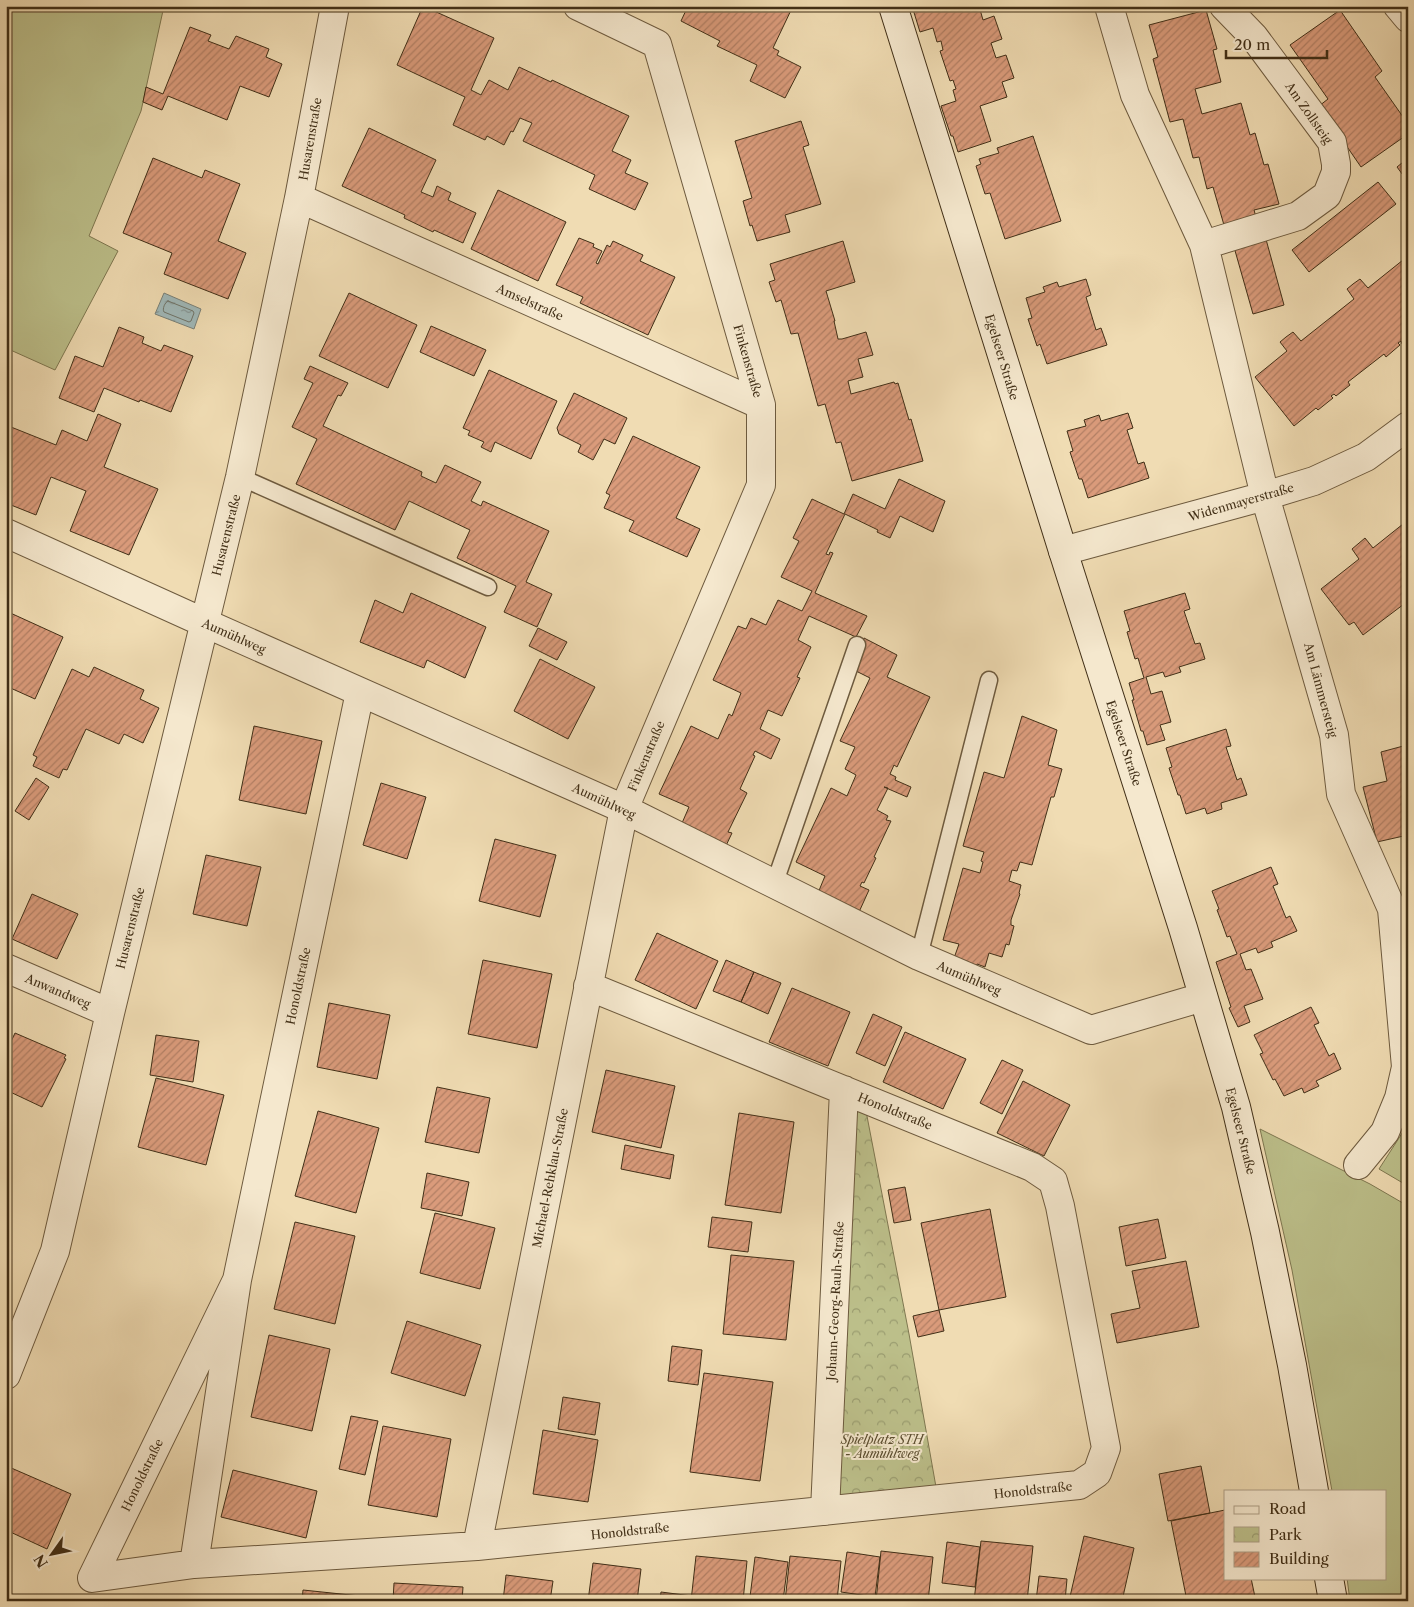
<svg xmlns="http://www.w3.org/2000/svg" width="1414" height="1607" font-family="'Libre Caslon Text',serif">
<defs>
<pattern id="park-crowns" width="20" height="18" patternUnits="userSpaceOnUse" patternTransform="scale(1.25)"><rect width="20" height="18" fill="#bcbf8a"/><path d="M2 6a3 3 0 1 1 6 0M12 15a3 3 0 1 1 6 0" fill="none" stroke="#9a9c70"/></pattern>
<pattern id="water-ripples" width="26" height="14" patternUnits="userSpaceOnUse" patternTransform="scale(1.25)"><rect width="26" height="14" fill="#a0b8b8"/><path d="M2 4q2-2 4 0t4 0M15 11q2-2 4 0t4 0" fill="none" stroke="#849695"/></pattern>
<pattern id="building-hatch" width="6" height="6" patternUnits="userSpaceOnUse" patternTransform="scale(1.25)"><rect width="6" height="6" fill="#da9b7b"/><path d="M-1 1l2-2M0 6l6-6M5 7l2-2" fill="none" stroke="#b27f64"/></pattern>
</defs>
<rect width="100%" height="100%" fill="#f0dcb3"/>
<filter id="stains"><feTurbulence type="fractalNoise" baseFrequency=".004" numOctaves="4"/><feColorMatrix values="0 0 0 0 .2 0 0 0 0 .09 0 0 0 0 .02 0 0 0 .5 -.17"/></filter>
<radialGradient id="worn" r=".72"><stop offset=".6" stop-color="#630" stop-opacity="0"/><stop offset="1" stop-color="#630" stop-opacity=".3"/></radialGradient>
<path fill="#bcbf8a" stroke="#7e7750" d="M6,6H164L141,111L89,236L118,251L55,370L6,348Z
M1408,1124V1186L1379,1169Z
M1260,1129L1370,1184L1408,1206V1601H1350L1347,1578H1385V1491H1332L1292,1270Z"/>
<path fill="url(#park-crowns)" stroke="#7e7750" d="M853,1104L866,1111L909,1334L936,1487L832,1501Z"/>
<path fill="url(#water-ripples)" stroke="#7a8178" d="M164,293L201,309L194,329L155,314Z"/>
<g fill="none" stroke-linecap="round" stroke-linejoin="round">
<path stroke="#707468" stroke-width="1" d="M168,301L193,311L194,313L191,321L189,322L164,312C162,309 165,302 168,301Z"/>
</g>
<path fill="url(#building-hatch)" stroke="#412f17" d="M423,6L494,38L471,90L481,95L489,80L508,90L519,67L551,82L552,80L629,116L612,151L631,160L625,173L648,183L635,210L589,189L595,175L523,141L532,123L520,118L513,132L511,131L504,145L487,136L485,140L453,125L465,97L397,65Z
M688,6H793L773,48L779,51L777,55L801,67L785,98L750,81L757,65L717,46L720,41L681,21Z
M912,6H958L960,11L974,6H979L983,20L994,16L1002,39L991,43L996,58L1006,55L1014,78L1002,82L1007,97L980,106L991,141L958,152L953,136H951L941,106L956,101L953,90L956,89L953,80L950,81L940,51L943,50L941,41L937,42L933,28L920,32Z
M1206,10L1217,49L1213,50L1221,82L1195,89L1202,114L1241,103L1250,135L1255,133L1264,165L1268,164L1279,204L1254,210L1258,224L1226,232L1213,187L1207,189L1199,157L1193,158L1183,119L1170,122L1153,59L1158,57L1149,25Z
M1340,10L1382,71L1375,77L1408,124V134L1361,167L1319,106L1328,99L1290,45Z
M190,27L211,35L208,41L229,49L236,36L269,49L266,57L282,64L269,97L240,86L227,120L168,96L162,110L143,102L146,87L163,94Z
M801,121L809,145L803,147L821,204L785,215L790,232L757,241L752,225L750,226L743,201L752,198L735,141Z
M369,128L436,160L421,192L433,197L437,186L451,193L448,200L476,213L463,243L434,230L433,232L404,218L405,215L342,186Z
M1033,136L1061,221L1005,239L990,193L985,194L976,166L981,164L979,159L999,153L997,148Z
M153,158L202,178L205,170L240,184L218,241L246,253L228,299L164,274L172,253L123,233Z
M1408,158V182L1397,167Z
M1378,182L1396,204L1309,272L1292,250Z
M498,190L566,222L538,281L471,249Z
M1264,232L1284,305L1253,314L1232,240Z
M579,238L594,244L593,247L602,251L596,263L598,264L607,245L610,247L613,241L643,255L640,261L675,277L648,335L580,303L583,297L556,285Z
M843,241L855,282L826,291L835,321H834L838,339H842L866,332L873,355L858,359L863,377L848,381L851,394L894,382L895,384L898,383L909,420L911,419L923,461L852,481L841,442L836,443L825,404L818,406L798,333L791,334L781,300L776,302L769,282L775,280L770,264Z
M1408,256V339L1402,344L1401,341L1398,343L1400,345L1386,357L1384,354L1348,382L1350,385L1336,396L1334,394L1331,396L1333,398L1318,410L1316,408L1294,426L1255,377L1287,351L1280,342L1286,337L1293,332L1301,341L1354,299L1347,289L1353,284L1360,279L1368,288Z
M1086,279L1091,295L1086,297L1096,330L1101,328L1107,345L1047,364L1040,344L1037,346L1028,319L1032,318L1026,298L1045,292L1043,287L1057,282L1059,287Z
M349,293L417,325L388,388L319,356Z
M431,326L486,350L474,376L420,352Z
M119,327L144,337L142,343L161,351L164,345L193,356L171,412L140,400L139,402L104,388L94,412L59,398L75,356L103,367Z
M310,366L348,383L341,396L338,395L323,426L422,472L421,476L436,483L445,465L481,482L471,501L481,506L483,501L549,531L526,582L552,594L537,627L504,612L516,586L457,558L470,530L409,501L395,530L296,484L317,439L292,427L313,383L304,379Z
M489,370L557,401L531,459L495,442L491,452L481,447L484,442L468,435L470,431L463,428Z
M574,393L627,418L615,444L604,439L593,460L578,452L581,445L559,434L557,428Z
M1128,413L1133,428L1127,430L1138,464L1144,462L1149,478L1088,498L1082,479H1079L1070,452L1073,451L1067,431L1086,426L1084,420L1099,415L1101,421Z
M98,414L121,424L104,467L158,489L129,555L70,531L86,491L51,477L36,515L6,503V425L56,445L62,430L87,441Z
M633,436L700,467L676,518L700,529L687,557L629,531L634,521L604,508L610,495L606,493Z
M899,479L945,501L933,532L900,516L890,538L877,532L878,530L845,514L826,554L829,555L830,552L833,553L815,593L867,616L856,637L809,616L798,640L811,647L797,677L800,678L782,716L768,710L760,729L780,739L771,759L755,751L753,755L755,756L740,789L747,793L728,832L732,833L723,852L679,830L689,807L659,794L691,726L718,739L729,714L732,716L741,693L713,680L738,626L746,629L751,618L766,625L778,600L802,611L812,591L781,577L799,541L793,538L812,499L844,514L853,494L885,509Z
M1408,520V601L1363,635L1354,622L1349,625L1321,589L1359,559L1352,549L1365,538L1373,548Z
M411,593L486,627L465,678L427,660L424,668L360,642L375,600L403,613Z
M1185,593L1190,609L1184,611L1195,644L1200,643L1205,659L1179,667L1181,672L1165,677L1163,672L1146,677L1151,694L1162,691L1171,722L1160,725L1165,740L1147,745L1143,731H1141L1132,700H1134L1129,683L1144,678L1138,658L1135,659L1127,632L1130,631L1124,611Z
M6,611L63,637L35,699L6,686Z
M538,628L567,642L557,660L529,646Z
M864,638L897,655L887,677L930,697L897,767L894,765L890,774L896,777L895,780L911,787L907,797L884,787L888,788L877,810L888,816L886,820L891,821L874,857L876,858L864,883L862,882L860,886L869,890L859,912L818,893L825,876L796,862L831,788L847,796L856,775L845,769L855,747L840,741L870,678L850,668Z
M540,659L595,687L568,739L514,711Z
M94,667L144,690L140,699L159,708L143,743L124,734L119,744L86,729L67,770L63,769L59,778L33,766L37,757L33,755L72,669L89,677Z
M1022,716L1057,730L1048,765L1062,769L1054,797H1051L1032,865L1020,862L1017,871L1012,870L1009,881L1021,885L1019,893L1020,894L1011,920V925L1014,926L1009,945L1006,944L1002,957L989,953L985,967L977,964L974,971L953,961L959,944L943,940L963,868L980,873L983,862L981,861L984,852L963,846L984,772L1004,778Z
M254,726L322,741L306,814L239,800Z
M1226,729L1231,746L1226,747L1237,780L1241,778L1247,795L1221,803L1222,809L1207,814L1205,808L1186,814L1180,795H1178L1169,768L1172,767L1166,748Z
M1407,745L1408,835L1377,842L1363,787L1387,781L1381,752Z
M36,778L49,787L29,820L15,811Z
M381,783L426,797L407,859L363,845Z
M495,839L556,855L540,917L479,901Z
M206,855L261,867L247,926L193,914Z
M1271,867L1278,884L1273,886L1286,918L1290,916L1297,931L1271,942L1273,947L1258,953L1256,948L1240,954L1246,970L1251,969L1263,999L1244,1006L1250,1022L1238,1027L1229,1008L1231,1007L1216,962L1237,954L1230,936L1227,937L1222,923L1217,910L1219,909L1212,891Z
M32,894L78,914L57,959L12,939Z
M657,933L718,961L696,1009L635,980Z
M483,960L552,974L537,1048L468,1034Z
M726,960L754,972L741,1002L713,991Z
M754,972L781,983L768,1014L741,1002Z
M792,988L850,1012L828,1066L769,1042Z
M329,1003L390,1015L377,1079L317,1067Z
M1311,1007L1319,1023L1314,1025L1329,1056L1334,1053L1341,1069L1316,1081L1319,1086L1304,1093L1302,1088L1284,1096L1275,1079L1273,1080L1260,1054L1263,1053L1254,1035Z
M873,1014L902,1027L885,1066L856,1053Z
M905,1032L966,1059L943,1109L883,1082Z
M15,1033L66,1055L64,1058L66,1059L42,1107L6,1090V1052Z
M156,1035L199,1041L193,1082L150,1075Z
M1002,1060L1023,1070L1002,1114L980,1103Z
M606,1070L675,1086L661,1148L592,1132Z
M156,1078L224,1095L206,1165L138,1147Z
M1023,1081L1070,1105L1044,1156L997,1133Z
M437,1087L490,1098L479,1153L425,1142Z
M318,1111L379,1128L356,1213L295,1196Z
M739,1113L794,1122L781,1213L725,1205Z
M625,1145L674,1155L670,1179L621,1169Z
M427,1173L469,1182L462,1216L421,1208Z
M905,1187L911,1220L894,1223L888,1190Z
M990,1209L1006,1297L939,1310L921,1223Z
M435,1213L495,1228L480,1289L420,1273Z
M712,1217L752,1222L748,1252L708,1247Z
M1158,1219L1166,1258L1126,1266L1119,1227Z
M295,1222L355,1236L335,1324L274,1309Z
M731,1255L794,1261L786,1340L723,1334Z
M1186,1261L1199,1327L1117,1343L1111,1314L1140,1308L1132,1271Z
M939,1310L944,1331L918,1337L913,1316Z
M407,1321L481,1345L465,1396L391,1373Z
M269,1335L330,1349L312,1431L251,1417Z
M672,1346L702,1350L698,1385L668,1381Z
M704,1373L773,1382L760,1481L690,1472Z
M563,1397L600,1403L595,1435L558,1429Z
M351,1416L378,1421L365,1475L339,1469Z
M383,1426L451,1439L437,1517L368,1505Z
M543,1430L598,1440L588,1502L533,1494Z
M1201,1466L1210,1513L1168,1521L1159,1474Z
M9,1467L71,1494L47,1549L6,1530V1473Z
M233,1470L317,1491L306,1538L221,1517Z
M1225,1510V1578H1251L1255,1597L1238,1601H1187L1171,1521Z
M1084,1536L1134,1548L1122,1601H1069Z
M981,1541L1033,1546L1027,1601H974Z
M947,1542L980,1547L975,1587L942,1583Z
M881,1551L933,1557L928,1601H876Z
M847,1552L880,1557L875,1597L841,1592Z
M696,1556L747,1561L743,1601H691Z
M790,1556L841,1561L837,1601H785Z
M755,1557L788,1562L783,1601L750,1597Z
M593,1563L641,1569L637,1601H588Z
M506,1575L553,1581L550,1601H503Z
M1039,1576L1067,1579L1065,1601H1036Z
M394,1583L463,1587L462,1601H393Z
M303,1590L360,1596V1601H302Z
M661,1592L692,1596L691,1601H660Z"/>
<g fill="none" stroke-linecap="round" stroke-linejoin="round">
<defs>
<path id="lane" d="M240,477L488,587
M774,885L857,645
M919,956L989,680"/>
<path id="street" d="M1109,6L1135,95L1204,245L1265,496L1334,735L1341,794L1392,909L1406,1067L1399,1098L1385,1132L1358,1165
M1398,6L1408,18
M299,198L761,405
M1204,245L1298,216L1327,195L1336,172V164L1332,142L1254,37L1224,6
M6,533L205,623L624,809L919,956L1091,1030L1203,997
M1063,551L1265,496L1314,481L1366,457L1408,426
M6,968L110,1013
M237,1280L92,1578L194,1564L477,1546L1079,1485L1097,1473L1106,1448L1060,1206L1053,1181L1032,1167L588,986
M6,1375L55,1251L110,1013L240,477L299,198L335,6
M825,1511L844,1090
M477,1546L624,809L761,485V405L657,44L578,6
M194,1564L237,1280L360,692"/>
<path id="secondary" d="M893,6L1063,551L1183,928L1236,1107L1265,1232L1292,1365L1314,1491
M1329,1578L1333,1601"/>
</defs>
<use href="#lane" stroke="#6d5a3e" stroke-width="19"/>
<use href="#street" stroke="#6d5a3e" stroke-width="30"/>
<use href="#secondary" stroke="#412f17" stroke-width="30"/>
<use href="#lane" stroke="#f5e8ce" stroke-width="16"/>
<use href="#street" stroke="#f5e8ce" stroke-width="28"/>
<use href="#secondary" stroke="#f5e8ce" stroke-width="28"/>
</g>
<g text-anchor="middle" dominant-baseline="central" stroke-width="4" stroke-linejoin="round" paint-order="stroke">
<g font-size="12" fill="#412f17" stroke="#f5e8ce">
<text transform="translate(1309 113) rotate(55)">Am Zollsteig</text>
<text transform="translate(310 139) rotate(-80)">Husarenstraße</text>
<text transform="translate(530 302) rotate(24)">Amselstraße</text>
<text transform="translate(1002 357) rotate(73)">Egelseer Straße</text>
<text transform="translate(748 361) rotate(74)">Finkenstraße</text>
<text transform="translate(1241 502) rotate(-16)">Widenmayerstraße</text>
<text transform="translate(226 535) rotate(-76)">Husarenstraße</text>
<text transform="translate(234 636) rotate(24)">Aumühlweg</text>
<text transform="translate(1321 690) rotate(75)">Am Lämmersteig</text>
<text transform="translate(1124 743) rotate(72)">Egelseer Straße</text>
<text transform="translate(646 756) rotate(-67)">Finkenstraße</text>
<text transform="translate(604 801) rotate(25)">Aumühlweg</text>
<text transform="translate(130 928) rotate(-76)">Husarenstraße</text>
<text transform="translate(969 978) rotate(23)">Aumühlweg</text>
<text transform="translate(298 986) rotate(-78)">Honoldstraße</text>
<text transform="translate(58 991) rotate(23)">Anwandweg</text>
<text transform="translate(895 1111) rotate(22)">Honoldstraße</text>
<text transform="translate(1241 1131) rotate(76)">Egelseer Straße</text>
<text transform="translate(550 1178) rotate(-79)">Michael-Rehklau-Straße</text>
<text transform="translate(835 1301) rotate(-87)">Johann-Georg-Rauh-Straße</text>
<text transform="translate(142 1475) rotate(-64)">Honoldstraße</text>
<text transform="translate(1033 1490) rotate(-6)">Honoldstraße</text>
<text transform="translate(630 1531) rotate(-6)">Honoldstraße</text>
</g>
<g font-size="12" font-style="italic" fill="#5a4c2e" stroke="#f5e8ce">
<text x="882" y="1439">Spielplatz STH<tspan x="882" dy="14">- Aumühlweg</tspan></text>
</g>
</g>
<rect width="1414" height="1607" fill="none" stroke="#f0dcb3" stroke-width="25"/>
<rect x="8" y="8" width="1399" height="1592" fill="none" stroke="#412f17" stroke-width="2.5"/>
<rect x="12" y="12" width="1389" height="1582" fill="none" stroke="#412f17"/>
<rect x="1224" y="1490" width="162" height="90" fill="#f5e8ce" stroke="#ad9e85"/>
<rect x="1234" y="1506" width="25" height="8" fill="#f5e8ce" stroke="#ad9e85"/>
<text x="1269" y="1514" font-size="15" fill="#412f17">Road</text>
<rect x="1234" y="1527" width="25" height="15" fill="url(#park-crowns)" stroke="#ad9e85"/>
<text x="1269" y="1540" font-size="15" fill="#412f17">Park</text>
<rect x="1234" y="1552" width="25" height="15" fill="url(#building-hatch)" stroke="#ad9e85"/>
<text x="1269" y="1564" font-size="15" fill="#412f17">Building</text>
<g transform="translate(52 1554) rotate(237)" stroke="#f5e8ce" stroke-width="4" paint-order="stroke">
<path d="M0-4L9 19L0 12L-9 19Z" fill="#412f17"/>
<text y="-8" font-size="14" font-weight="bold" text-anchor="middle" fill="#412f17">N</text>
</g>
<path d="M1226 50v8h101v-8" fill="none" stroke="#412f17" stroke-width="2.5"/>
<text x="1234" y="50" font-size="15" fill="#412f17" stroke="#f5e8ce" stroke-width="4" paint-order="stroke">20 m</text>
<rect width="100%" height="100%" filter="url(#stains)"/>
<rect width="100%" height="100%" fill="url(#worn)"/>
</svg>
